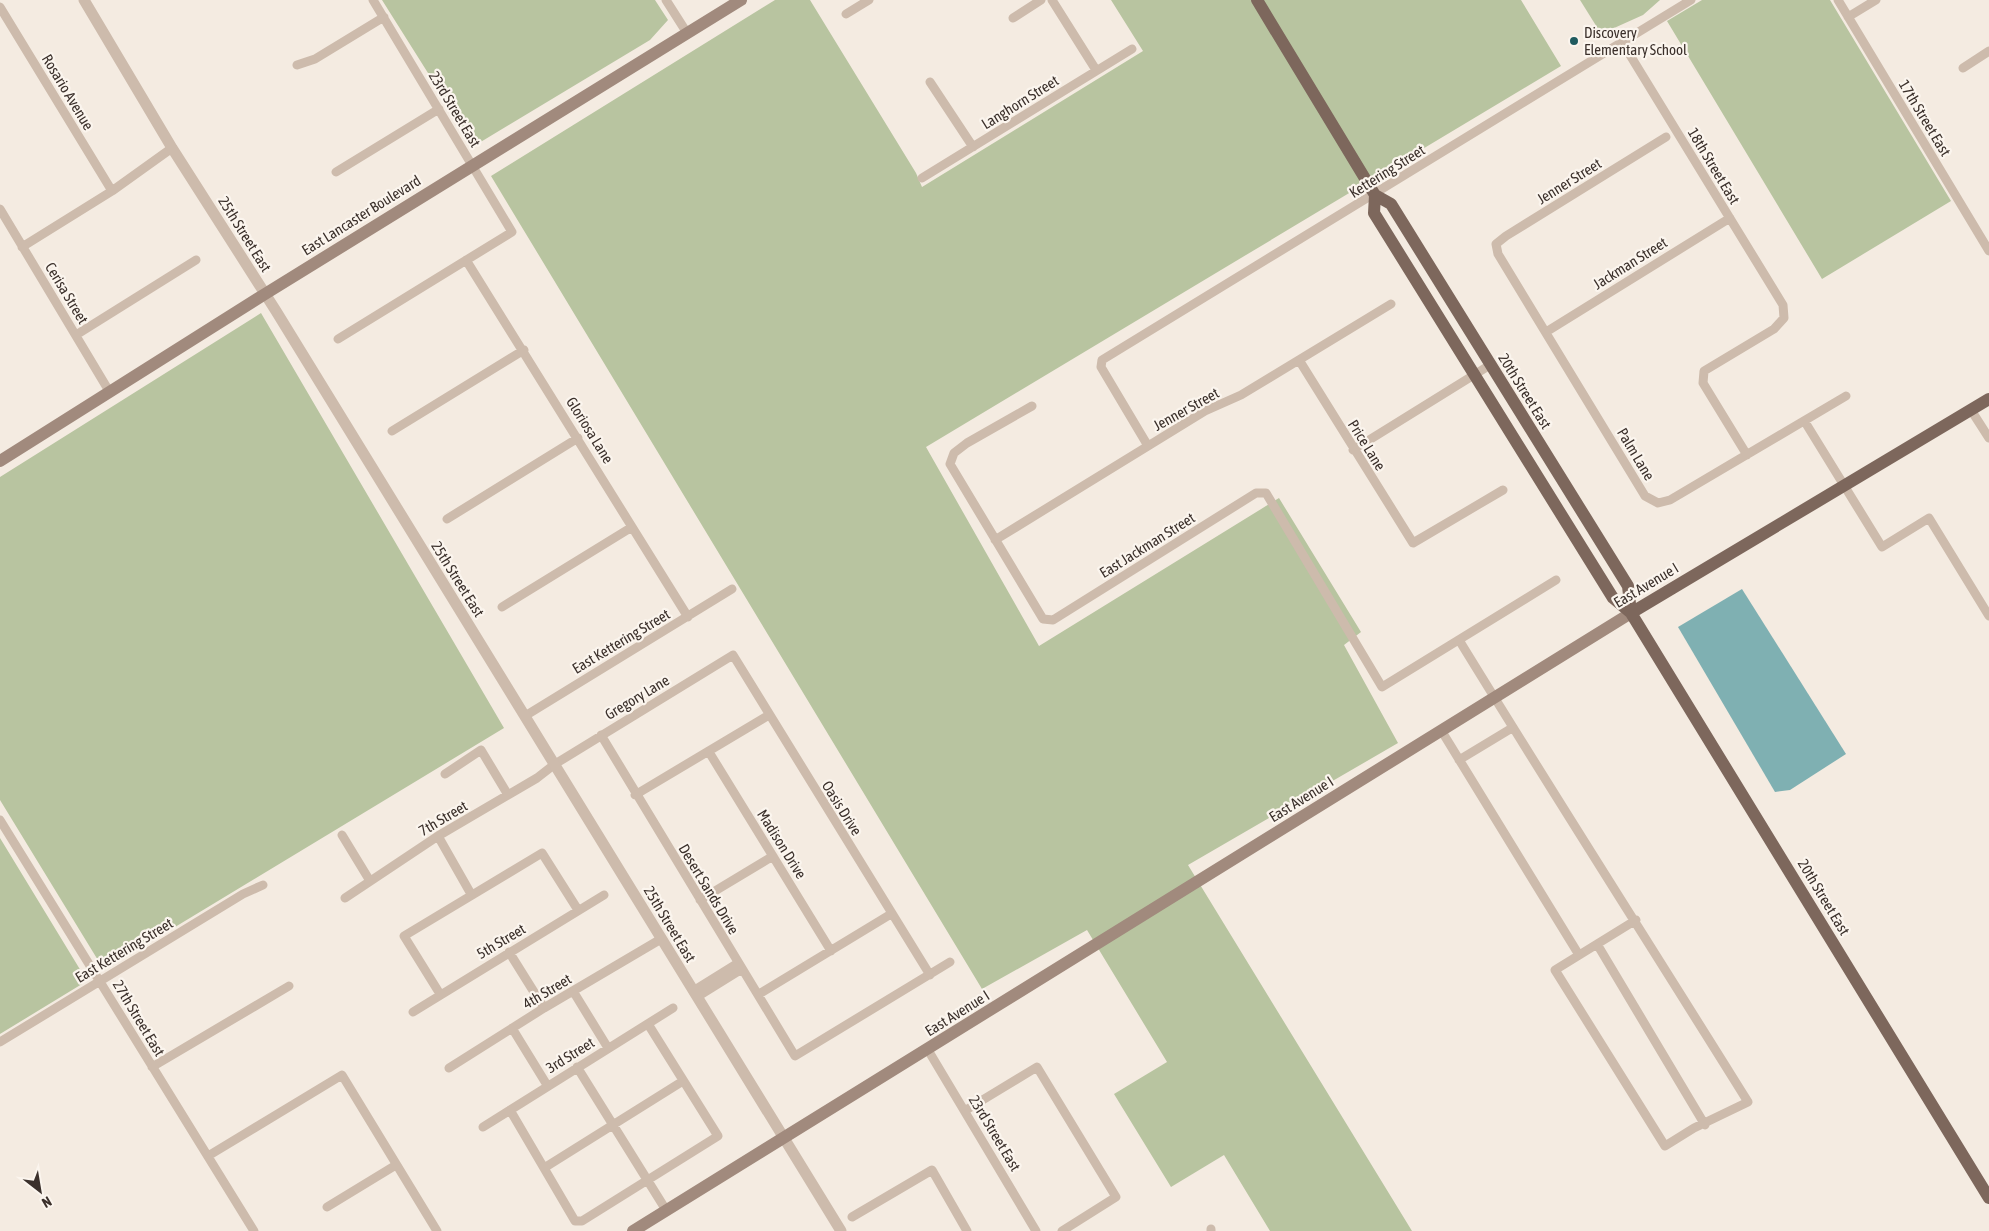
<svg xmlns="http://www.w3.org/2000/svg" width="1989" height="1231" font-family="'Asap Condensed',sans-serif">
<rect width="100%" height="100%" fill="#f4ebe1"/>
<path fill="#b8c4a0" d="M382,0H655L668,20L650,40L474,146Z
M775,0H810L916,173L922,187L1143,51L1111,0H1521L1561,66L926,447L1039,646L1279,498L1361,632L1344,645L1398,743L1188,865L1412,1231H1270L1224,1155L1171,1187L1114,1094L1167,1062L1087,930L982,989L491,176Z
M1580,0H1660L1643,15L1603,33L1600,32Z
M1702,0H1830L1951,201L1822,279L1667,21Z
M261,313L504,728L104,970L0,800V477Z
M0,838L84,976L82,984L0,1034Z"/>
<path fill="#7fb0b2" d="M1742,589L1846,754L1790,790L1775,792L1678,627Z"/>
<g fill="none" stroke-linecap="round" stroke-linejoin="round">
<path stroke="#cdbbac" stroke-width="9" d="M666,0L687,33
M1052,0L1096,70
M1838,0L1989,251
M0,7L112,191
M846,14L869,0
M1848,17L1876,0
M1013,18L1041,0
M1622,42L1783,305L1784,318L1774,329L1704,371L1703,383L1747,455
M297,65L315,59L384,17
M1963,68L1989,51
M930,82L973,147
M1666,137L1506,236L1496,244L1498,254L1645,496L1658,503L1670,500L1846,396
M336,172L439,109
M922,178L1132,49
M0,209L109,391
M22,247L112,191L172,148
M466,260L688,617
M1546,332L1730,218
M76,335L196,260
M338,339L512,232L373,0
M1299,360L1413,543L1503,490
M1032,406L967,443L954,453L950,464L1043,619L1053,620L1256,493H1266L1382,687L1556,580
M1971,410L1989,438
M1805,422L1882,547L1929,518L1989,616
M392,431L524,350
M1148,446L1101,367L1102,360L1691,0
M1353,450L1490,365
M447,519L578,438
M995,540L1205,411L1241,395L1391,304
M502,607L632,527
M1459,640C1554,795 1652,948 1748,1102L1694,1128L1665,1146L1555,970L1636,920
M525,716L732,589
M1441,730L1579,955
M601,735L795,1056L950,962
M709,752L831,951
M1459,760L1512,728
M445,774L481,750L508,795
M635,795L769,715
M0,820L254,1231
M342,835L370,881
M438,836L471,894
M345,898L438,836L537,778L555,764L733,655L930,975
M700,900L773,856
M1597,944L1705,1125
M509,952L544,1008
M573,991L608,1048
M693,991L738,963
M440,994L404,936L542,853L578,910
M759,994L891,914
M697,997L742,969
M413,1012L604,895
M512,1028L547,1085
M0,1042L243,894L263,885
M928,1050L1036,1231
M152,1067L289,986
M577,1067L666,1210
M449,1068L544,1008L661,939
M510,1110L575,1221H582L718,1136L648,1024
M966,1110L1037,1067L1116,1197L1062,1231
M483,1127L673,1008
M208,1156L342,1075L437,1231
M544,1168L683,1081
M327,1207L396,1165
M852,1217L932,1170L967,1231
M1211,1229V1231"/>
<path stroke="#cdbbac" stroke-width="11" d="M84,0L172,148L276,311L841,1231"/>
<path stroke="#a18a7d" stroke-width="12" d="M0,461L265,294L741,0
M633,1231L1631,613"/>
<path stroke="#7d675c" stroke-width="12" d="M1257,0L1375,195L1391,204L1628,586L1631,613
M1375,195L1374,213L1613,598L1631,613L1989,1198
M1631,613L1989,399"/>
</g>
<circle fill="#1f5a5e" stroke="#fbf5ee" stroke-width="2" cx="1574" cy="41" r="5"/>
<g text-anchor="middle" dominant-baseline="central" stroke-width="4.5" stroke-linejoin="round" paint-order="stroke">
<g font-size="15" fill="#3b302b" stroke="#fbf5ee" text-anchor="start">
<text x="1584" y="32">Discovery<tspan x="1584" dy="17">Elementary School</tspan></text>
</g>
<g font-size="15" fill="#3b302b" stroke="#fbf5ee">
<text transform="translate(68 92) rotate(59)">Rosario Avenue</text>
<text transform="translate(1020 102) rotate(-32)">Langhorn Street</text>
<text transform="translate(455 109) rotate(59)">23rd Street East</text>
<text transform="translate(1925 118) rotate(59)">17th Street East</text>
<text transform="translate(1714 166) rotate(59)">18th Street East</text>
<text transform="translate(1387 171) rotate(-32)">Kettering Street</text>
<text transform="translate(1569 181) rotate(-32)">Jenner Street</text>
<text transform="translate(361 215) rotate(-32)">East Lancaster Boulevard</text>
<text transform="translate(245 234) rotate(58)">25th Street East</text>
<text transform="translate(1630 263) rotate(-32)">Jackman Street</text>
<text transform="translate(67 293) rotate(59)">Cerisa Street</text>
<text transform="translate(1525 391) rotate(58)">20th Street East</text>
<text transform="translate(1186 409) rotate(-29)">Jenner Street</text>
<text transform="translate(590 430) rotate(58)">Gloriosa Lane</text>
<text transform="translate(1367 445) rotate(58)">Price Lane</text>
<text transform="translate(1636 454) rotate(59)">Palm Lane</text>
<text transform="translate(1147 545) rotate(-32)">East Jackman Street</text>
<text transform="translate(458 579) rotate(58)">25th Street East</text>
<text transform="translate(1646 585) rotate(-31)">East Avenue I</text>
<text transform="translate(621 641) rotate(-31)">East Kettering Street</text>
<text transform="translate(637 697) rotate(-31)">Gregory Lane</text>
<text transform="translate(1301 799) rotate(-32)">East Avenue I</text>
<text transform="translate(842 808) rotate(58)">Oasis Drive</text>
<text transform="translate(443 818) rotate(-31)">7th Street</text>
<text transform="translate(782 844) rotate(58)">Madison Drive</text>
<text transform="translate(709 889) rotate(59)">Desert Sands Drive</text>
<text transform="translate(1824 897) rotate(59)">20th Street East</text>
<text transform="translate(670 924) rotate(59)">25th Street East</text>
<text transform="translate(501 941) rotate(-31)">5th Street</text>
<text transform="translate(124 950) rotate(-31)">East Kettering Street</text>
<text transform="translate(547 991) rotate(-31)">4th Street</text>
<text transform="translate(957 1013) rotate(-32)">East Avenue I</text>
<text transform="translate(139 1018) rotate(59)">27th Street East</text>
<text transform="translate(570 1055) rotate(-32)">3rd Street</text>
<text transform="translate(995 1133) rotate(59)">23rd Street East</text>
</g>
</g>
<g transform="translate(40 1191) rotate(149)" stroke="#fbf5ee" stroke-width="4" paint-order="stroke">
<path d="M0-4L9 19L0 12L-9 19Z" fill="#3b302b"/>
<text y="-8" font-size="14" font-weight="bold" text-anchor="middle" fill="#3b302b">N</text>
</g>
</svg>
